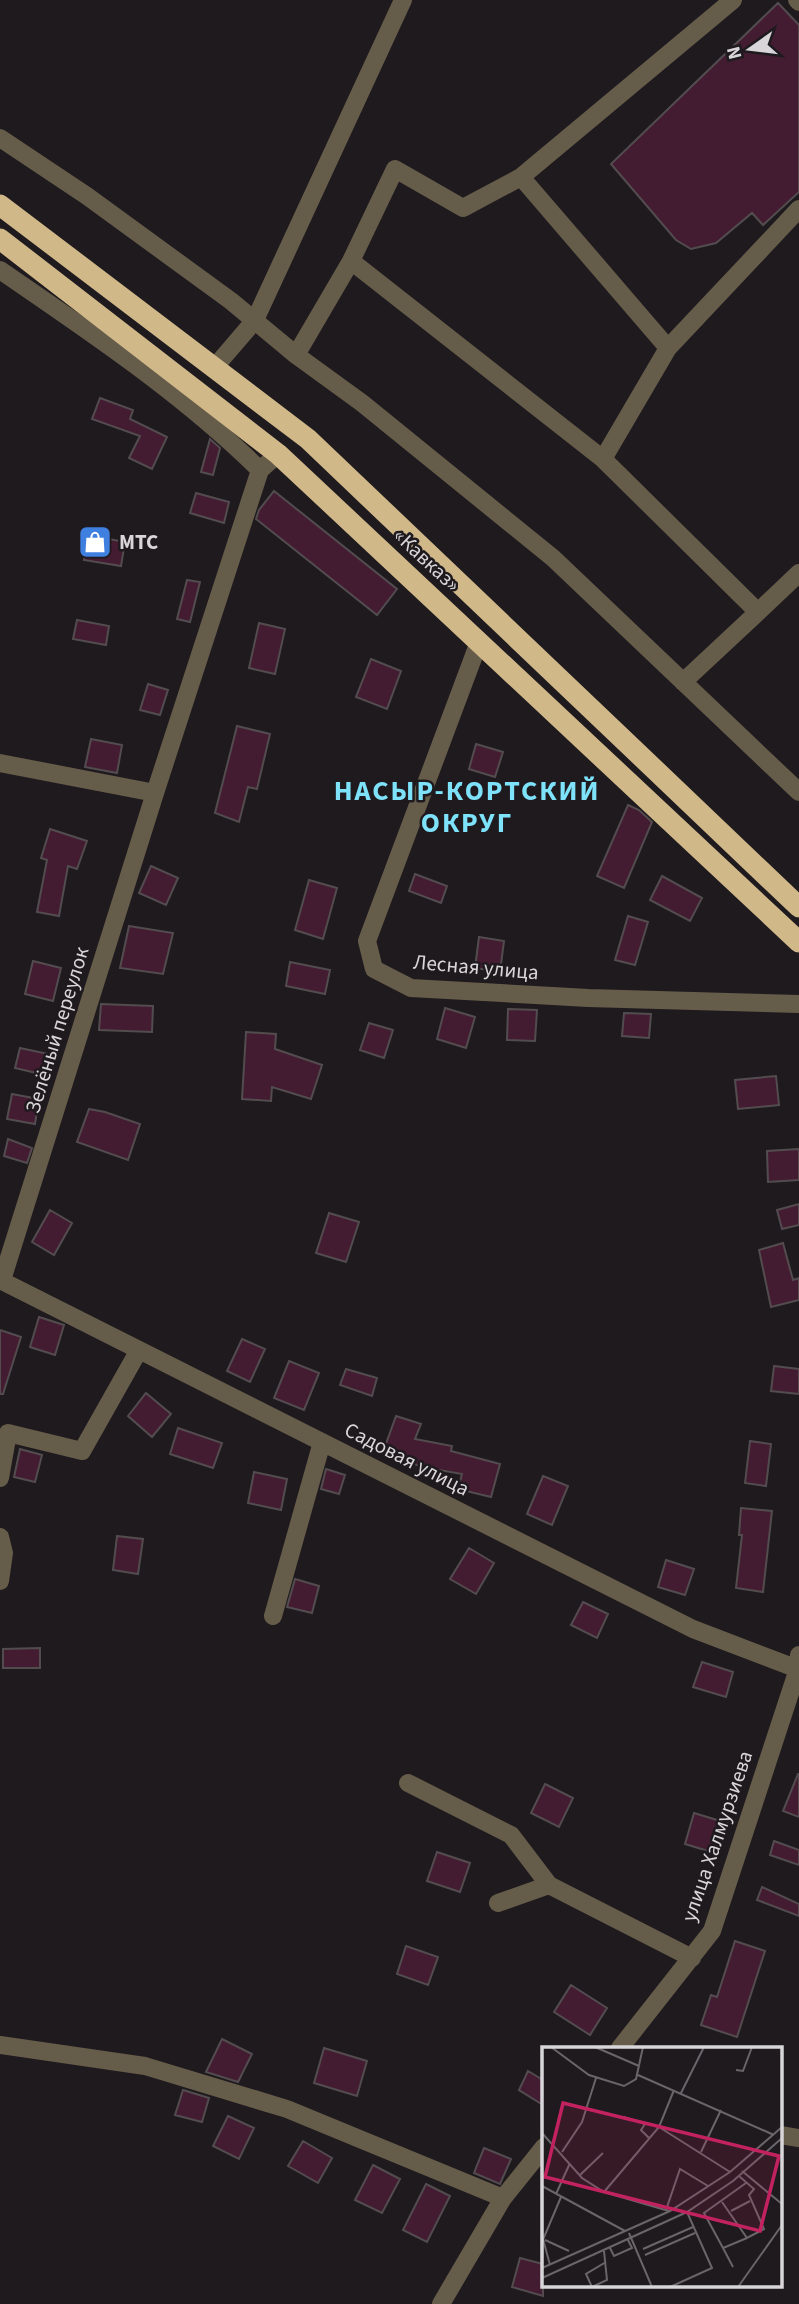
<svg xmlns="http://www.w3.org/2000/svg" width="799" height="2304" font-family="'Source Sans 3',sans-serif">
<rect width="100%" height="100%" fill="#1e1a1e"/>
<path fill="#431c32" stroke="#534c4f" stroke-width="2" d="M778,3L799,25V192L763,225L752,213L716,243L691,249L676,240L611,164Z
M100,398L133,410L130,419L167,437L152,469L129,458L140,436L92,419Z
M210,439L220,448L213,475L201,472Z
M274,491L397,589L377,615L256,519L259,510Z
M196,493L229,502L224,523L190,513Z
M88,535L125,542L121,566L84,560Z
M187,580L200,582L190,622L177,619Z
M77,620L109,626L106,645L73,639Z
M259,623L285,629L275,674L249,668Z
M371,659L401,671L387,709L356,697Z
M148,684L168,690L160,715L140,710Z
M237,726L270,734L257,789L248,787L239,822L215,813Z
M91,739L122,745L117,773L85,767Z
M476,744L503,752L495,777L469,769Z
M628,805L639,810L652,822L624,888L597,876Z
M50,829L87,841L77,869L68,866L59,916L37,912L47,860L41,858Z
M151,866L178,878L166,905L139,893Z
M415,874L447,886L441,903L409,891Z
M662,876L702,898L690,921L650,900Z
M309,880L337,888L323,939L295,930Z
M628,916L648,922L635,965L615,960Z
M129,926L173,933L163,974L120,968Z
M479,937L504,941L500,972L475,968Z
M33,961L61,968L53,1001L25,994Z
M290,962L330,970L325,994L286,986Z
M101,1004L153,1006L152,1032L99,1030Z
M445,1008L475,1017L466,1048L437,1039Z
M508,1009L537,1010L535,1041L507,1040Z
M624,1013L651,1014L649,1038L622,1036Z
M369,1023L393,1030L384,1058L360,1050Z
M246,1032L276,1034L275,1049L322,1065L311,1099L272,1087L271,1101L242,1099Z
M20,1048L53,1055L49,1076L15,1068Z
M776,1076L779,1105L738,1109L735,1080Z
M12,1094L39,1099L35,1124L7,1119Z
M89,1109L105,1112L140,1124L128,1160L77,1142Z
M8,1139L32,1148L27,1163L4,1156Z
M799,1149V1180L768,1182L767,1151Z
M799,1204V1225L782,1229L777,1210Z
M50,1210L72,1223L54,1255L32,1242Z
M329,1213L359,1222L346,1262L316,1253Z
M783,1243L793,1280L799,1278V1300L771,1307L759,1250Z
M39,1317L64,1325L55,1355L30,1347Z
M0,1330L21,1337L3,1394H0Z
M242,1339L265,1349L250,1382L227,1371Z
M289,1361L319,1373L304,1410L274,1398Z
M774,1366L799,1369V1394L771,1391Z
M346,1369L377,1378L372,1396L340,1385Z
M146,1393L171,1414L152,1437L128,1416Z
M396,1416L421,1424L415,1439L452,1446L451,1451L500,1464L491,1497L458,1489L462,1474L422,1467L383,1452Z
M178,1428L222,1443L213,1468L170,1454Z
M750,1441L771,1444L766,1486L745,1483Z
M20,1449L42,1455L35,1482L14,1477Z
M326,1469L345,1475L339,1494L321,1489Z
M254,1472L287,1479L281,1510L248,1503Z
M543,1476L568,1486L552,1525L527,1514Z
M741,1508L772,1511L763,1592L736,1588L742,1535H739Z
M117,1536L143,1539L138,1574L113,1570Z
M469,1548L494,1563L476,1594L450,1579Z
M666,1560L694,1569L685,1595L658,1587Z
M295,1579L319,1586L312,1613L287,1607Z
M583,1602L608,1614L597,1638L571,1625Z
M40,1648V1668H3V1649Z
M702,1662L733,1672L726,1697L693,1687Z
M798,1774H799V1817L783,1811Z
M545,1784L573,1798L559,1827L531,1813Z
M694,1813L727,1823L718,1854L685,1844Z
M774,1841L799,1850V1865L770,1855Z
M437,1852L470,1863L460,1892L427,1881Z
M762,1887L799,1904V1916L757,1900Z
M735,1941L765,1951L737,2037L701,2025L711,1995L717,1997Z
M406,1946L438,1957L428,1985L397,1974Z
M571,1985L607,2008L590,2035L554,2012Z
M222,2039L252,2054L238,2082L206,2072Z
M324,2048L367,2061L357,2096L314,2083Z
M528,2071L543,2080V2105L519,2090Z
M183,2090L209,2098L202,2122L175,2115Z
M228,2116L254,2128L239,2159L213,2146Z
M303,2141L332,2158L318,2183L288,2166Z
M484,2148L511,2159L500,2184L474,2173Z
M373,2165L400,2179L382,2213L355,2200Z
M426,2184L450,2196L427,2242L403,2230Z
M520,2258L543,2264V2296L512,2287Z"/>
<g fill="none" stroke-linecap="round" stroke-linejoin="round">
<path stroke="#665c4a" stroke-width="18" d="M797,0L799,2
M0,138L87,196L231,301L296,355L362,403L553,558L799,792
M521,177L668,348
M351,261L603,459L758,612L799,573
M0,270C90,332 182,393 260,470
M296,355L351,261L395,169L463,208L521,177L733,0
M214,368L255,320L403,0
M603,459L668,348L799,209
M479,642L367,941L374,969L411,988L588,998L799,1004
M683,682L758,612
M0,763L155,793
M0,1280L693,1629L798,1669
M2,1280L155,793L260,470L278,454
M0,1478L8,1433L82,1451L139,1350
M0,1537L4,1553L0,1581
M273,1616L322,1442
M408,1783L511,1835L549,1885L692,1958
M498,1903L549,1885
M0,2045L145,2066L287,2109L503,2198
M620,2048L712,1931L798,1669L799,1655
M780,2135L799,2138
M441,2304L503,2198L544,2147"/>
<path stroke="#d0b889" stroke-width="21" d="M0,205L308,439L799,907
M0,239L278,454L799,942"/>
</g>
<defs>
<symbol id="shop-square" viewBox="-11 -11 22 22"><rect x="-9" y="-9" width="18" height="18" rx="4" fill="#3f7fe0" stroke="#1e1a1e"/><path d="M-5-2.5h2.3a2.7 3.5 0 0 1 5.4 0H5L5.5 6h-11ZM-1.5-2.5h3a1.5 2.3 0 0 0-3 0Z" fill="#fff"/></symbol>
</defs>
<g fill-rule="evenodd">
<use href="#shop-square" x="76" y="523" width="38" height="38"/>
</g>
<g text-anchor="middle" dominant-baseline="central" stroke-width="5" stroke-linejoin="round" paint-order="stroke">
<g font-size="21" font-weight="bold" fill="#d9d6d9" stroke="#1e1a1e" text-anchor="start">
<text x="119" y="542">МТС</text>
</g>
<g font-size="21" fill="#d9d6d9" stroke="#1e1a1e">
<text transform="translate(427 560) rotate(43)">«Кавказ»</text>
<text transform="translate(476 967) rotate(5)">Лесная улица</text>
<text transform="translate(57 1030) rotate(-73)">Зелёный переулок</text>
<text transform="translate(407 1459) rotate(27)">Садовая улица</text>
<text transform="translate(717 1836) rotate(-71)">улица Халмурзиева</text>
</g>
<g font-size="28" font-weight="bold" letter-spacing="2" fill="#7de2fa" stroke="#1e1a1e">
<text x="467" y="791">НАСЫР-КОРТСКИЙ<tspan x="467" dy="32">ОКРУГ</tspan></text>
</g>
</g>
<g transform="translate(542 2047)">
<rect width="240" height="240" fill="#1e1a1e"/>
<path fill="none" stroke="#696569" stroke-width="2" d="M9,0L47,28L82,39L94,32L101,0M53,0L97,19M194,23L201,24L210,0M96,28L232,88M139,46L162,0M82,70L103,77L99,83L107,91M117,80L188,125M0,86L40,131L62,145L127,164M20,105L40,75L54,31M159,105L179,63M200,124L240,157M38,128L61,106M0,139L83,184M62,145L117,80L132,43M14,147L28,116M180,155L205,191L222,182L207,148L212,142L197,129M124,163L138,122L166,139M189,164L208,154M87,186L110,240M1,192L8,218M3,193L27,204M0,195L19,150M68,201L72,209L90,201L86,193M181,201L162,166L204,136M101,202L151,180M103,208L153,186M191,220L181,201L205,191M0,221L128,164L188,125L240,80M0,231L145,165L191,134L240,91M50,240L65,233L62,204M50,240L44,227L64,215M128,240L170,221L145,165M196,240L240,178"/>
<path fill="#c32261" fill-opacity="0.15" stroke="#c32261" stroke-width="3.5" d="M21,56L237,109L218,184L3,130Z"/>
<rect width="240" height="240" fill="none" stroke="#d9d6d9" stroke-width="3.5"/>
</g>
<g transform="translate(750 49) rotate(256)" stroke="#1e1a1e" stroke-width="5" paint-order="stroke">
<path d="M0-5L12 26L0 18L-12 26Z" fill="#d9d6d9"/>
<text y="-10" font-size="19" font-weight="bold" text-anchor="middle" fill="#d9d6d9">N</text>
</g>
</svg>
